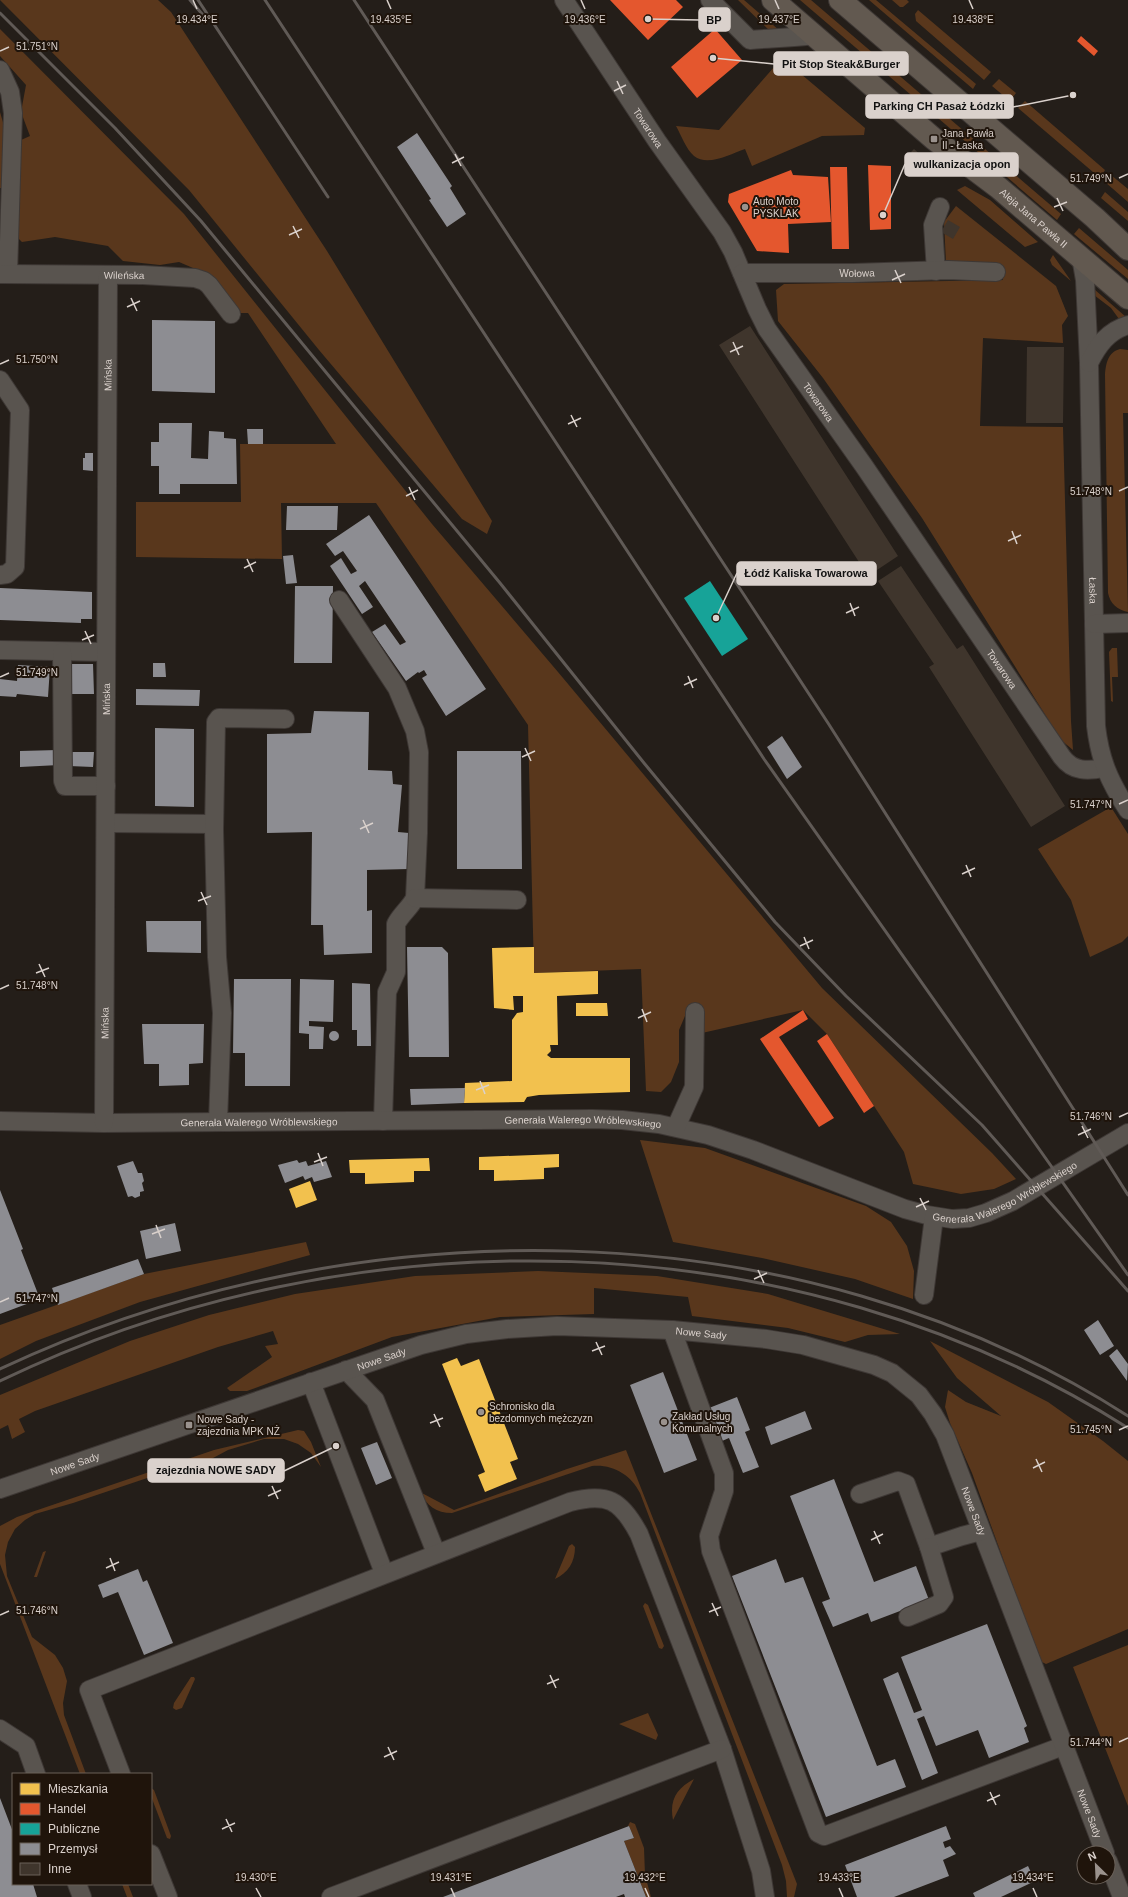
<svg xmlns="http://www.w3.org/2000/svg" width="1128" height="1897" font-family="Arial,sans-serif">
<rect width="100%" height="100%" fill="#241e19"/>
<path fill="#59371c" d="M0,0H158L171,12L327,251L492,521L487,534L462,519L319,350L189,190Z
M738,0H744L780,31L773,34Z
M800,0H811L1061,214L1057,220Z
M869,0H876L976,84L973,89Z
M892,0H907L909,2L903,7H900Z
M918,10L991,72L984,80L916,21L915,14Z
M0,29L184,214L432,524L558,672L822,988L992,1153L1016,1179L994,1189L961,1194L913,1184L904,1152L827,1034L803,1010L702,1033L688,1009L679,1030V1062L671,1082L661,1092L646,1091L641,969L534,973L528,725L376,503H281L282,559L136,557V502H241L240,444H336L248,313H238L214,277L179,262L160,265L123,261L108,246L55,237L22,242L15,235L21,140L30,136L21,112L26,85L0,56Z
M782,58L865,128L864,135L822,136L752,166L745,149C730,154 708,167 694,156C686,149 681,135 676,126L719,130Z
M999,79L1016,93L1010,101L992,86Z
M1025,101L1105,170L1100,178L1018,108Z
M0,112L6,133L2,161L6,188H0Z
M1111,175L1128,189V202L1105,182Z
M965,186L990,200L1038,242L1025,247L957,190Z
M1105,192L1128,212V221L1101,198Z
M956,206L1056,286L1068,316L1062,325L1063,343L983,338L980,426L1063,427L1071,721L1073,750L1061,740L922,518L823,378L778,321L776,290L784,284L1003,280L1002,265L946,263L944,222Z
M1079,228L1128,270V279L1074,234Z
M1053,255L1071,281L1052,265L1050,260Z
M1094,289L1126,317L1119,319L1111,308L1094,295Z
M1120,349L1128,350V413H1123L1128,612C1117,610 1110,603 1108,593L1105,375C1106,363 1108,352 1120,349Z
M1112,648H1117L1118,677H1112L1113,702L1111,701L1109,652Z
M1111,807L1128,834V936L1122,942L1090,957L1071,900L1038,849Z
M640,1140L705,1148L866,1206L891,1222L907,1246L914,1271L913,1299L855,1279L762,1258L673,1242Z
M306,1242L310,1255L140,1302L36,1341L0,1359V1325L144,1274Z
M538,1271L657,1276L768,1294L900,1334L868,1335L845,1342L788,1328L692,1316L688,1297L594,1288V1314L500,1317L392,1337L247,1391H230L227,1388L272,1357L265,1346L278,1344L273,1331L218,1347L35,1411L19,1419L25,1432L12,1439L8,1425L0,1429V1395L130,1341L209,1315L295,1294L415,1276Z
M930,1341L1048,1402L1103,1441L1128,1461V1629L1046,1664L1040,1661L972,1473L950,1423L945,1407L948,1390L966,1402L1001,1416L957,1378Z
M298,1430L304,1431L311,1442L321,1467L311,1453L298,1444L284,1439H264L228,1450L200,1465L171,1470L73,1503L35,1514L25,1520L15,1529L8,1542L5,1555L7,1576L32,1637L55,1655L63,1668L67,1681L63,1703L64,1715L86,1774H80L0,1564V1526L17,1517L214,1450Z
M626,1450L797,1884L794,1897H787L786,1881L782,1865L640,1493C631,1475 613,1464 592,1466L452,1513C436,1513 427,1506 420,1492L454,1510L567,1469Z
M572,1544L575,1547C575,1562 568,1573 555,1579L569,1546Z
M46,1551L37,1577H34L43,1552Z
M645,1603L648,1605L664,1646L662,1649L659,1648L643,1606Z
M1128,1645V1806L1073,1667Z
M191,1677H194L195,1679L182,1708L176,1710L173,1708L174,1703Z
M648,1713L658,1735L656,1740L619,1724Z
M694,1779L673,1820C669,1800 677,1788 694,1779Z
M151,1788L154,1790L171,1836L170,1839L167,1838L151,1796Z
M630,1822L635,1824L644,1848L645,1875L651,1897H646L624,1841L634,1838L629,1826H628Z
M122,1884H128L133,1897H127Z"/>
<path fill="#f2c14e" d="M534,947V973L598,971V994L557,996L558,1045H550L551,1051L547,1055L551,1058H630V1092L539,1095L527,1097L524,1102L464,1103L465,1083L512,1081V1020L517,1013L523,1012V996H513L514,1010L494,1008L492,948Z
M576,1003H607L608,1016H576Z
M559,1154V1167L544,1168V1179L494,1181V1170H479V1157Z
M429,1158L430,1171H414V1182L365,1184V1173H350L349,1160Z
M310,1181L317,1200L296,1208L289,1189Z
M457,1358L461,1366L479,1359L518,1459L510,1462L517,1479L485,1492L478,1475L485,1472L442,1364Z"/>
<path fill="#e4572e" d="M610,0H676L683,7L648,40Z
M715,29L742,60L697,98L671,67Z
M1081,36L1098,51L1094,56L1077,41Z
M868,165L891,166V229L870,230Z
M830,167H847L849,249H832Z
M791,170L793,175L828,177L831,222L788,224L789,253L757,251L728,202L729,194Z
M803,1010L808,1019L779,1037L834,1118L819,1127L760,1039Z
M827,1034L874,1106L864,1113L817,1041Z"/>
<path fill="#17a398" d="M710,581L748,639L722,656L684,598Z"/>
<path fill="#8d8d92" d="M417,133L452,186L450,188L466,214L447,227L429,200L431,199L397,147Z
M152,320L215,321V393L152,391Z
M159,423H192L191,458L208,459L209,431L224,432V438L236,439L237,484H180V494H159V466H151V442H159Z
M247,429H263V444H248Z
M85,453H93V471L83,470V458H85Z
M287,506H338L337,530H286Z
M369,515L486,689L446,716L422,678L427,675L424,670L419,673L418,672L406,681L372,632L385,624L400,645L406,642L365,581L359,586L373,607L362,614L330,566L341,558L351,574L357,571L343,551L335,556L326,544Z
M293,555L297,583L286,584L283,556Z
M295,586H333L332,663H294Z
M0,588L92,592V619H81V623L0,620Z
M153,663H165L166,677H153Z
M68,664H93L94,694H69Z
M18,665L50,667L48,697L17,694L16,697L0,696V679L17,681Z
M136,689L200,690L199,706L136,705Z
M314,711L369,712L368,770L392,771L393,784L402,785L398,832L409,833V869L367,870V911L372,910V953L324,955L323,925H311L312,832L267,833V734L311,733Z
M155,728L194,729V807L155,806Z
M782,736L802,767L787,779L767,747Z
M58,750L59,765L20,767V751Z
M457,751H521L522,869H457Z
M69,752H94L93,767L69,766Z
M146,921H201V953L147,952Z
M407,947H442L448,953L449,1057H409Z
M234,979H291L290,1086H245V1053H233Z
M300,979L334,980L333,1022L309,1021V1026L324,1027L323,1049H309V1034L299,1033Z
M352,983L370,984L371,1046H357V1030H352Z
M142,1024H204L203,1063L189,1064V1085L159,1086V1064H144Z
M329 1036a5 5 0 1 1 10 0a5 5 0 1 1-10 0Z
M465,1088L464,1103L411,1105L410,1089Z
M297,1160L299,1163L306,1161L308,1166L326,1161L332,1177L314,1182L312,1177L305,1180L303,1176L285,1183L278,1165Z
M133,1161L138,1173H142L144,1181L142,1183L144,1191L140,1192V1196L135,1198L132,1196L128,1197L117,1166Z
M0,1190L23,1249L21,1250L40,1299L0,1314Z
M175,1223L181,1251L146,1259L140,1231Z
M138,1259L144,1274L58,1305L52,1288Z
M1098,1320L1114,1346L1100,1355L1084,1330Z
M1117,1349L1128,1364L1127,1381L1109,1356Z
M663,1372L697,1460L664,1473L630,1385Z
M737,1397L750,1430L745,1432L759,1467L743,1473L729,1438L722,1441L709,1408Z
M805,1411L812,1429L771,1445L765,1427Z
M377,1442L392,1478L376,1485L361,1448Z
M834,1479L874,1582L916,1566L929,1600L871,1622L868,1613L833,1627L822,1602L830,1599L790,1496Z
M776,1559L785,1583L803,1577L877,1766L895,1759L906,1787L826,1817L732,1576Z
M138,1569L143,1582L147,1580L173,1643L144,1655L118,1592L103,1598L98,1585Z
M987,1624L1027,1726L1024,1728L1029,1742L989,1758L978,1730L936,1746L924,1716L917,1719L938,1773L922,1780L883,1679L898,1672L914,1713L922,1710L901,1657Z
M0,1798L13,1832V1884H33L37,1897H0Z
M629,1826L634,1838L624,1841L646,1897H625L624,1894L616,1897H443Z
M946,1826L951,1839L943,1842L945,1848L950,1846L956,1854L943,1860L949,1876L894,1897H857L845,1865Z
M1028,1866L1035,1881L1001,1897H975L973,1893Z"/>
<path fill="#3f352c" d="M994,95L1003,103L1000,107L990,98Z
M914,149L923,157L920,161L911,152Z
M948,220L960,227L953,239L941,232Z
M750,326L898,556L868,576L719,345Z
M1027,347H1064L1063,423H1026Z
M901,566L957,649L963,645L1065,806L1031,827L929,667L934,664L878,581Z"/>
<g fill="none" stroke-linecap="round" stroke-linejoin="round">
<defs>
<g id="minor">
<path id="s1" d="M564,0L657,141L722,232L733,252L757,309L767,329L864,466L1062,757C1073,772 1088,771 1104,768"/>
<path d="M710,0L750,40C771,38 792,38 813,35"/>
<path d="M0,70L10,92L13,113L8,274"/>
<path id="s2" d="M1081,257L1085,280L1089,363L1096,726C1100,760 1109,781 1128,810"/>
<path d="M936,271L933,225L940,207"/>
<path id="s3" d="M742,273H853L948,270L996,272"/>
<path id="s4" d="M0,274L143,275L195,278L204,281L209,285L231,314"/>
<path d="M1089,363C1098,345 1108,331 1128,325"/>
<path d="M0,380L20,410L15,567L7,574L0,575"/>
<path d="M339,600L397,688L415,731L419,752L418,833L415,898C410,908 401,914 396,924V972L387,992L383,1121"/>
<path d="M1094,624L1128,623"/>
<path d="M0,650L106,652"/>
<path d="M62,652L63,781L65,786H106"/>
<path d="M106,823L214,824"/>
<path d="M415,898L517,900"/>
<path id="s5" d="M0,1121L104,1123L592,1119L622,1120L659,1124L708,1135L753,1150L905,1209L927,1215L952,1219L969,1218L986,1213L1013,1201L1128,1133"/>
<path d="M218,1122L222,1013L217,957L214,830L216,722L219,718L285,719"/>
<path id="s6" d="M104,1123L108,275"/>
<path d="M676,1127L694,1087L695,1012"/>
<path d="M924,1295L934,1217"/>
<path d="M672,1330L724,1473V1491L709,1536L711,1551L818,1833L824,1836L1063,1746"/>
<path d="M346,1370L375,1400L436,1553"/>
<path d="M311,1382L384,1573"/>
<path id="s7" d="M0,1489L421,1345L466,1334L507,1329L557,1326L672,1330L766,1339L803,1345L874,1365L892,1373L919,1395L933,1414L945,1435L1105,1853"/>
<path d="M860,1494L898,1481L906,1484L929,1547L962,1536L981,1531"/>
<path d="M908,1617L939,1604L944,1597L929,1547"/>
<path d="M0,1729L26,1746L36,1774"/>
<path d="M121,1774L89,1690L570,1502C607,1492 621,1500 639,1534L722,1749L761,1871L765,1897"/>
<path d="M151,1854L168,1897"/>
<path d="M1108,1861L1122,1897"/>
<path d="M77,1884L82,1897"/>
<path d="M331,1897L722,1749"/>
</g>
<g id="major">
<path id="s8" d="M773,0L934,139L999,188L1128,298"/>
<path d="M840,0L1095,218L1128,249"/>
</g>
</defs>
<use href="#minor" stroke="#3e3835" stroke-width="20"/>
<use href="#major" stroke="#3e3835" stroke-width="24"/>
<use href="#minor" stroke="#59544f" stroke-width="18"/>
<use href="#major" stroke="#625950" stroke-width="22"/>
<path stroke="#605a56" stroke-width="3" d="M190,0L203,15
M198,0L328,197
M265,0L764,759L1128,1275
M354,0L828,723L1128,1195
M0,13L115,128L201,221L500,583L644,763L775,922L846,996L982,1125L1128,1291
M0,1369C350,1204 797,1204 1128,1416
M0,1381C352,1211 795,1217 1128,1428"/>
</g>
<path fill="none" stroke="#dad1cc" stroke-width="1.5" d="M193,0L197,9M387,0L391,9M581,0L585,9M775,0L779,9M969,0L973,9M0,51L9,47M617,81L623,94M614,91L626,85M455,154L461,166M452,163L464,157M1119,178L1128,174M1057,198L1063,211M1054,207L1067,202M293,226L299,238M289,235L302,229M895,270L901,283M892,280L905,274M131,298L137,311M127,307L140,301M733,342L739,355M730,352L743,346M0,364L9,360M571,415L577,427M568,424L581,418M409,487L415,500M1119,491L1128,487M406,496L418,490M1012,531L1017,544M1008,541L1021,535M247,559L253,572M244,568L256,562M850,603L855,616M846,613L859,607M85,631L91,644M82,640L94,635M688,676L693,688M0,677L9,673M684,685L697,679M525,748L531,761M522,757L535,751M1119,804L1128,800M363,820L369,833M360,829L373,823M966,865L971,877M962,874L975,868M201,892L207,905M198,901L211,896M804,937L809,949M800,946L813,940M39,964L45,977M36,973L49,968M0,989L9,985M642,1009L647,1022M638,1018L651,1012M480,1081L485,1094M476,1090L489,1085M1119,1117L1128,1113M1082,1126L1088,1138M1078,1135L1091,1129M318,1153L323,1166M314,1162L327,1157M920,1198L926,1210M916,1207L929,1201M156,1225L161,1238M152,1234L165,1229M758,1270L764,1283M754,1279L767,1273M0,1302L9,1298M596,1342L602,1355M592,1351L605,1346M434,1414L440,1427M430,1423L443,1418M1119,1430L1128,1426M1036,1459L1042,1472M1033,1468L1045,1462M272,1486L278,1499M268,1496L281,1490M874,1531L880,1544M871,1540L883,1534M110,1558L115,1571M106,1568L119,1562M712,1603L718,1616M709,1612L721,1607M0,1615L9,1611M550,1675L556,1688M547,1684L559,1679M1119,1742L1128,1738M388,1747L394,1760M384,1757L397,1751M990,1792L996,1805M987,1801L1000,1795M226,1819L232,1832M222,1829L235,1823M256,1888L261,1897M451,1888L455,1897M645,1888L649,1897M839,1888L843,1897M1033,1888L1037,1897"/>
<g fill="#9a928d" stroke="#1f140b" stroke-width="1.5">
<rect x="930" y="135" width="8" height="8" rx="2"/>
<circle cx="745" cy="207" r="4"/>
<circle cx="481" cy="1412" r="4"/>
<circle cx="664" cy="1422" r="4"/>
<rect x="185" y="1421" width="8" height="8" rx="2"/>
</g>
<g text-anchor="middle" dominant-baseline="central" stroke-width="4" stroke-linejoin="round" paint-order="stroke">
<g font-size="10" fill="#dad1cc" stroke="#1f140b">
<text stroke="none"><textPath href="#s1" startOffset="153">Towarowa</textPath></text>
<text stroke="none"><textPath href="#s8" startOffset="340">Aleja Jana Pawła II</textPath></text>
<text stroke="none"><textPath href="#s3" startOffset="115">Wołowa</textPath></text>
<text stroke="none"><textPath href="#s4" startOffset="124">Wileńska</textPath></text>
<text stroke="none"><textPath href="#s6" startOffset="748">Mińska</textPath></text>
<text stroke="none"><textPath href="#s1" startOffset="477">Towarowa</textPath></text>
<text stroke="none"><textPath href="#s2" startOffset="334">Łaska</textPath></text>
<text stroke="none"><textPath href="#s1" startOffset="801">Towarowa</textPath></text>
<text stroke="none"><textPath href="#s6" startOffset="424">Mińska</textPath></text>
<text stroke="none"><textPath href="#s6" startOffset="100">Mińska</textPath></text>
<text stroke="none"><textPath href="#s5" startOffset="259">Generała Walerego Wróblewskiego</textPath></text>
<text stroke="none"><textPath href="#s5" startOffset="583">Generała Walerego Wróblewskiego</textPath></text>
<text stroke="none"><textPath href="#s5" startOffset="1027">Generała Walerego Wróblewskiego</textPath></text>
<text stroke="none"><textPath href="#s7" startOffset="727">Nowe Sady</textPath></text>
<text stroke="none"><textPath href="#s7" startOffset="403">Nowe Sady</textPath></text>
<text stroke="none"><textPath href="#s7" startOffset="79">Nowe Sady</textPath></text>
<text stroke="none"><textPath href="#s7" startOffset="1087">Nowe Sady</textPath></text>
<text stroke="none"><textPath href="#s7" startOffset="1411">Nowe Sady</textPath></text>
</g>
<g font-size="10" fill="#dad1cc" stroke="#1f140b" text-anchor="start">
<text x="942" y="133">Jana Pawła<tspan x="942" dy="12">II - Łaska</tspan></text>
<text x="753" y="201">Auto Moto<tspan x="753" dy="12">PYSKLAK</tspan></text>
<text x="489" y="1406">Schronisko dla<tspan x="489" dy="12">bezdomnych mężczyzn</tspan></text>
<text x="672" y="1416">Zakład Usług<tspan x="672" dy="12">Komunalnych</tspan></text>
<text x="197" y="1419">Nowe Sady -<tspan x="197" dy="12">zajezdnia MPK NŻ</tspan></text>
</g>
</g>
<g font-size="10" text-anchor="middle" fill="#dad1cc" stroke="#1f140b" stroke-width="4" stroke-linejoin="round" paint-order="stroke">
<text x="197" y="23">19.434°E</text>
<text x="973" y="23">19.438°E</text>
<text x="391" y="23">19.435°E</text>
<text x="585" y="23">19.436°E</text>
<text x="779" y="23">19.437°E</text>
<text x="37" y="50">51.751°N</text>
<text x="1091" y="182">51.749°N</text>
<text x="37" y="363">51.750°N</text>
<text x="1091" y="495">51.748°N</text>
<text x="37" y="676">51.749°N</text>
<text x="1091" y="808">51.747°N</text>
<text x="37" y="989">51.748°N</text>
<text x="1091" y="1120">51.746°N</text>
<text x="37" y="1302">51.747°N</text>
<text x="1091" y="1433">51.745°N</text>
<text x="37" y="1614">51.746°N</text>
<text x="1091" y="1746">51.744°N</text>
<text x="256" y="1881">19.430°E</text>
<text x="451" y="1881">19.431°E</text>
<text x="645" y="1881">19.432°E</text>
<text x="839" y="1881">19.433°E</text>
<text x="1033" y="1881">19.434°E</text>
</g>
<path fill="none" stroke="#dad1cc" stroke-width="1.5" d="M648 19L699 20M713 58L774 64M1073 95L1013 107M883 215L905 164M716 618L737 573M336 1446L284 1471"/>
<g fill="#dad1cc" stroke="#1f140b" stroke-width="1.5">
<circle cx="648" cy="19" r="4"/>
<circle cx="713" cy="58" r="4"/>
<circle cx="1073" cy="95" r="4"/>
<circle cx="883" cy="215" r="4"/>
<circle cx="716" cy="618" r="4"/>
<circle cx="336" cy="1446" r="4"/>
</g>
<g fill="#dad1cc" stroke="#dad1cc" stroke-width="1.5">
<rect x="699" y="8" width="31" height="23" rx="4"/>
<rect x="774" y="52" width="134" height="23" rx="4"/>
<rect x="866" y="95" width="147" height="23" rx="4"/>
<rect x="905" y="153" width="113" height="23" rx="4"/>
<rect x="737" y="562" width="139" height="23" rx="4"/>
<rect x="148" y="1459" width="136" height="23" rx="4"/>
</g>
<g font-size="11" text-anchor="middle" font-weight="bold" fill="#111">
<text x="714" y="24">BP</text>
<text x="841" y="68">Pit Stop Steak&amp;Burger</text>
<text x="939" y="110">Parking CH Pasaż Łódzki</text>
<text x="962" y="168">wulkanizacja opon</text>
<text x="806" y="577">Łódź Kaliska Towarowa</text>
<text x="216" y="1474">zajezdnia NOWE SADY</text>
</g>
<rect x="12" y="1773" width="140" height="112" fill="#1f140b" stroke="#6a6058"/>
<rect x="20" y="1783" width="20" height="12" fill="#f2c14e" stroke="#6a6058"/>
<text x="48" y="1793" font-size="12" fill="#dad1cc">Mieszkania</text>
<rect x="20" y="1803" width="20" height="12" fill="#e4572e" stroke="#6a6058"/>
<text x="48" y="1813" font-size="12" fill="#dad1cc">Handel</text>
<rect x="20" y="1823" width="20" height="12" fill="#17a398" stroke="#6a6058"/>
<text x="48" y="1833" font-size="12" fill="#dad1cc">Publiczne</text>
<rect x="20" y="1843" width="20" height="12" fill="#8d8d92" stroke="#6a6058"/>
<text x="48" y="1853" font-size="12" fill="#dad1cc">Przemysł</text>
<rect x="20" y="1863" width="20" height="12" fill="#3f352c" stroke="#6a6058"/>
<text x="48" y="1873" font-size="12" fill="#dad1cc">Inne</text>
<g transform="translate(1096 1865) rotate(336)"><circle r="19" fill="#1f140b" stroke="#6a6058"/>
<path d="M0-3L7 15L0 10L-7 15Z" fill="#9a928d"/>
<text y="-6" font-size="11" font-weight="bold" text-anchor="middle" fill="#dad1cc">N</text>
</g>
</svg>
